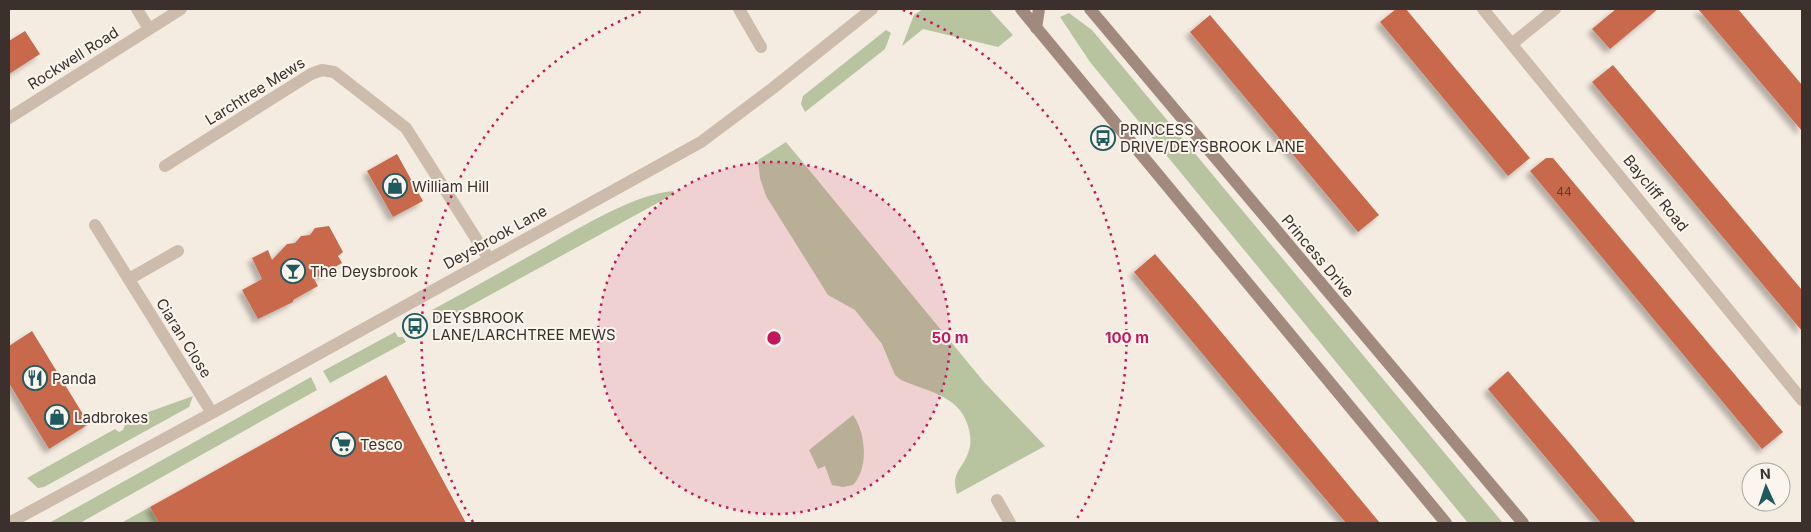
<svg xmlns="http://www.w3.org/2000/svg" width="1811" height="532" font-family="Inter,sans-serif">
<defs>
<filter id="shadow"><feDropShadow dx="-4.5" dy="4.5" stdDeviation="2.5" flood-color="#0004"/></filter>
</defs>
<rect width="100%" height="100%" fill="#f4ebe1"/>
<path fill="#b8c4a0" d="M923,9H989L1013,35L998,47L923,29L902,46L914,15Z
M1069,13L1092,30L1503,523H1468L1090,62L1060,17Z
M886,30L891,33L885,49L805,112L801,104L803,96Z
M786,142L984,382L1045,446L957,494C950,471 964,469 969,450C972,443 970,431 967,423C957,395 926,391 901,380L895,375L882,344L855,310L828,295L766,196L760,178L758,160Z
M674,191L672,195L439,323L432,310C471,289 510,267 549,245C581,227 637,193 674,191Z
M395,332L398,337H403L406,342L330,383L323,371Z
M311,377L317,390L80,523H49Z
M193,396L189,407L44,487L38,488L27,478L115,429L119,432L123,430L126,422L143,414Z
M853,415C866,433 869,468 853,485L843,487L832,485L825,466L818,469L809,450Z
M150,507L159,523H121Z"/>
<path fill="#c8694b" filter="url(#shadow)" d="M1396,9H1406L1530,158L1508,176L1380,22Z
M1616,9H1658L1610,49L1592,29Z
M1698,9H1738L1802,85V131Z
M1210,15L1379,215L1358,232L1190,32Z
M25,31L40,54L9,74V41Z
M1613,65L1802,290V331L1592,82Z
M397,154L423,201L393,217L367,171Z
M1546,158H1553L1783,432L1762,449L1530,171Z
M329,226L343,252L338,256L342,263L314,279L318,286L293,300V302L258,319L242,290L262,279L252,258L268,250L272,260L287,244L295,243L301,236L310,235L315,228Z
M1155,254L1198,304L1380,523H1346L1252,413L1134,272Z
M32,331L89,424L49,449L9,383V346Z
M1508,371L1572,446L1636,523H1601L1488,389Z
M386,375L466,523H159L150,507Z"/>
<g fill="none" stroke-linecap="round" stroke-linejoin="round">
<path stroke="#cdbbac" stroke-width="12" d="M137,9L149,29
M739,9L761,47
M1483,9L1802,400
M1513,43L1555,9
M9,118L181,9
M165,166L311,74L322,70L334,72L406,128L489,259
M95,225L212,413
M129,279L178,251
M997,500L1010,523
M9,523L212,413L701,142L773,88L872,9"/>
<path stroke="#a18a7d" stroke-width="12" d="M1021,9L1446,523
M1090,9L1523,523
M1036,28L1039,9"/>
</g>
<circle cx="774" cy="338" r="176" fill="#c2185b" fill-opacity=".12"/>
<g fill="none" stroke="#c2185b" stroke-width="2.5" stroke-dasharray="2.5 5">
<circle cx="774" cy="338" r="176"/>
<path d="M473 522A353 353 0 0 1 645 10M903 10A353 353 0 0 1 1075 522"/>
</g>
<defs>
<symbol id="bus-ring" viewBox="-11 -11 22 22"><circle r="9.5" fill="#fbf5ee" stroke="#1f5a5e" stroke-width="1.5"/><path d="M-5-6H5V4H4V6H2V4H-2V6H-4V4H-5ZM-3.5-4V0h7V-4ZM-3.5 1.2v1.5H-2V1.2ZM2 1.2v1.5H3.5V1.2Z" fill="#1f5a5e"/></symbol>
<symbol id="shop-ring" viewBox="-11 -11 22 22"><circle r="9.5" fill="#fbf5ee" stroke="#1f5a5e" stroke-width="1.5"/><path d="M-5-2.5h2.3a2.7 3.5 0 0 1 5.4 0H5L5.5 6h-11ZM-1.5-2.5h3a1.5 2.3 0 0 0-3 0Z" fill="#1f5a5e"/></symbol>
<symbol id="bar-ring" viewBox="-11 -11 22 22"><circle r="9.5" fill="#fbf5ee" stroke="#1f5a5e" stroke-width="1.5"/><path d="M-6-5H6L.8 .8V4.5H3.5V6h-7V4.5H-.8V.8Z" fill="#1f5a5e"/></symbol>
<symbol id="restaurant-ring" viewBox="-11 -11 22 22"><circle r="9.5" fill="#fbf5ee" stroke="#1f5a5e" stroke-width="1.5"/><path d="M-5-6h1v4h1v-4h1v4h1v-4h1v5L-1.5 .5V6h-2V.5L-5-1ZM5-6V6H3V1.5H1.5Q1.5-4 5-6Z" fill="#1f5a5e"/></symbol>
<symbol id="supermarket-ring" viewBox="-11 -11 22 22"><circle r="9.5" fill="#fbf5ee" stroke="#1f5a5e" stroke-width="1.5"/><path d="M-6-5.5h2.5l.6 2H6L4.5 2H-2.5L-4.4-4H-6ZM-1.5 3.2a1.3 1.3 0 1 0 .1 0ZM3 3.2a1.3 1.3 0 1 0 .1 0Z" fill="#1f5a5e"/></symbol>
</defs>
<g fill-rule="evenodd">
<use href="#bus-ring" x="1089" y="124" width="28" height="28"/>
<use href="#shop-ring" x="381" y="172" width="28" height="28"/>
<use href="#bar-ring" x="279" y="257" width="28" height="28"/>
<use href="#bus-ring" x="401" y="312" width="28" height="28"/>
<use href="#restaurant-ring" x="21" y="364" width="28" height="28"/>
<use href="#shop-ring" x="43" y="403" width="28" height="28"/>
<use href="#supermarket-ring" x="329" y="430" width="28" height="28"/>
</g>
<g text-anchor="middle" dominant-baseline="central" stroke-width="4" stroke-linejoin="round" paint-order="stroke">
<g font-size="12" fill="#5e3e33">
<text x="1564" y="191">44</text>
</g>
<g font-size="15" fill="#3b302b" stroke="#fbf5ee">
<text transform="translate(73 58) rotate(-32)">Rockwell Road</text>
<text transform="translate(255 91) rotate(-32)">Larchtree Mews</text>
<text transform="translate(1656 193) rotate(51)">Baycliff Road</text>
<text transform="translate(495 237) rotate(-29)">Deysbrook Lane</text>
<text transform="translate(1318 256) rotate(50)">Princess Drive</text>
<text transform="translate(184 338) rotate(58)">Ciaran Close</text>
</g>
<g font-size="15" fill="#3b302b" stroke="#fbf5ee" text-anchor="start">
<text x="1120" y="129">PRINCESS<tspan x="1120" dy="17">DRIVE/DEYSBROOK LANE</tspan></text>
<text x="412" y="186">William Hill</text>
<text x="310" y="271">The Deysbrook</text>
<text x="432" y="317">DEYSBROOK<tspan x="432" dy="17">LANE/LARCHTREE MEWS</tspan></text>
<text x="52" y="378">Panda</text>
<text x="74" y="417">Ladbrokes</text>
<text x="360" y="444">Tesco</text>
</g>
</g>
<circle cx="774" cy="338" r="8" fill="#c2185b" stroke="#fbf5ee" stroke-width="2.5"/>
<g font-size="15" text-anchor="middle" font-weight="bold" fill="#c2185b" stroke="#fbf5ee" stroke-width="4" stroke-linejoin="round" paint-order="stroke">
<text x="950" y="343">50 m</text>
<text x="1127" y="343">100 m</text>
</g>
<rect width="1811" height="532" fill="none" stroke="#3b302b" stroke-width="20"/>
<g transform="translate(1766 487) rotate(357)"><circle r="24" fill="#fbf5ee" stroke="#aea6a0"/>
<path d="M0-4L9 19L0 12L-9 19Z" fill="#1f5a5e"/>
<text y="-8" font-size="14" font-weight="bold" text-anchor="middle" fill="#3b302b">N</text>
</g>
</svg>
